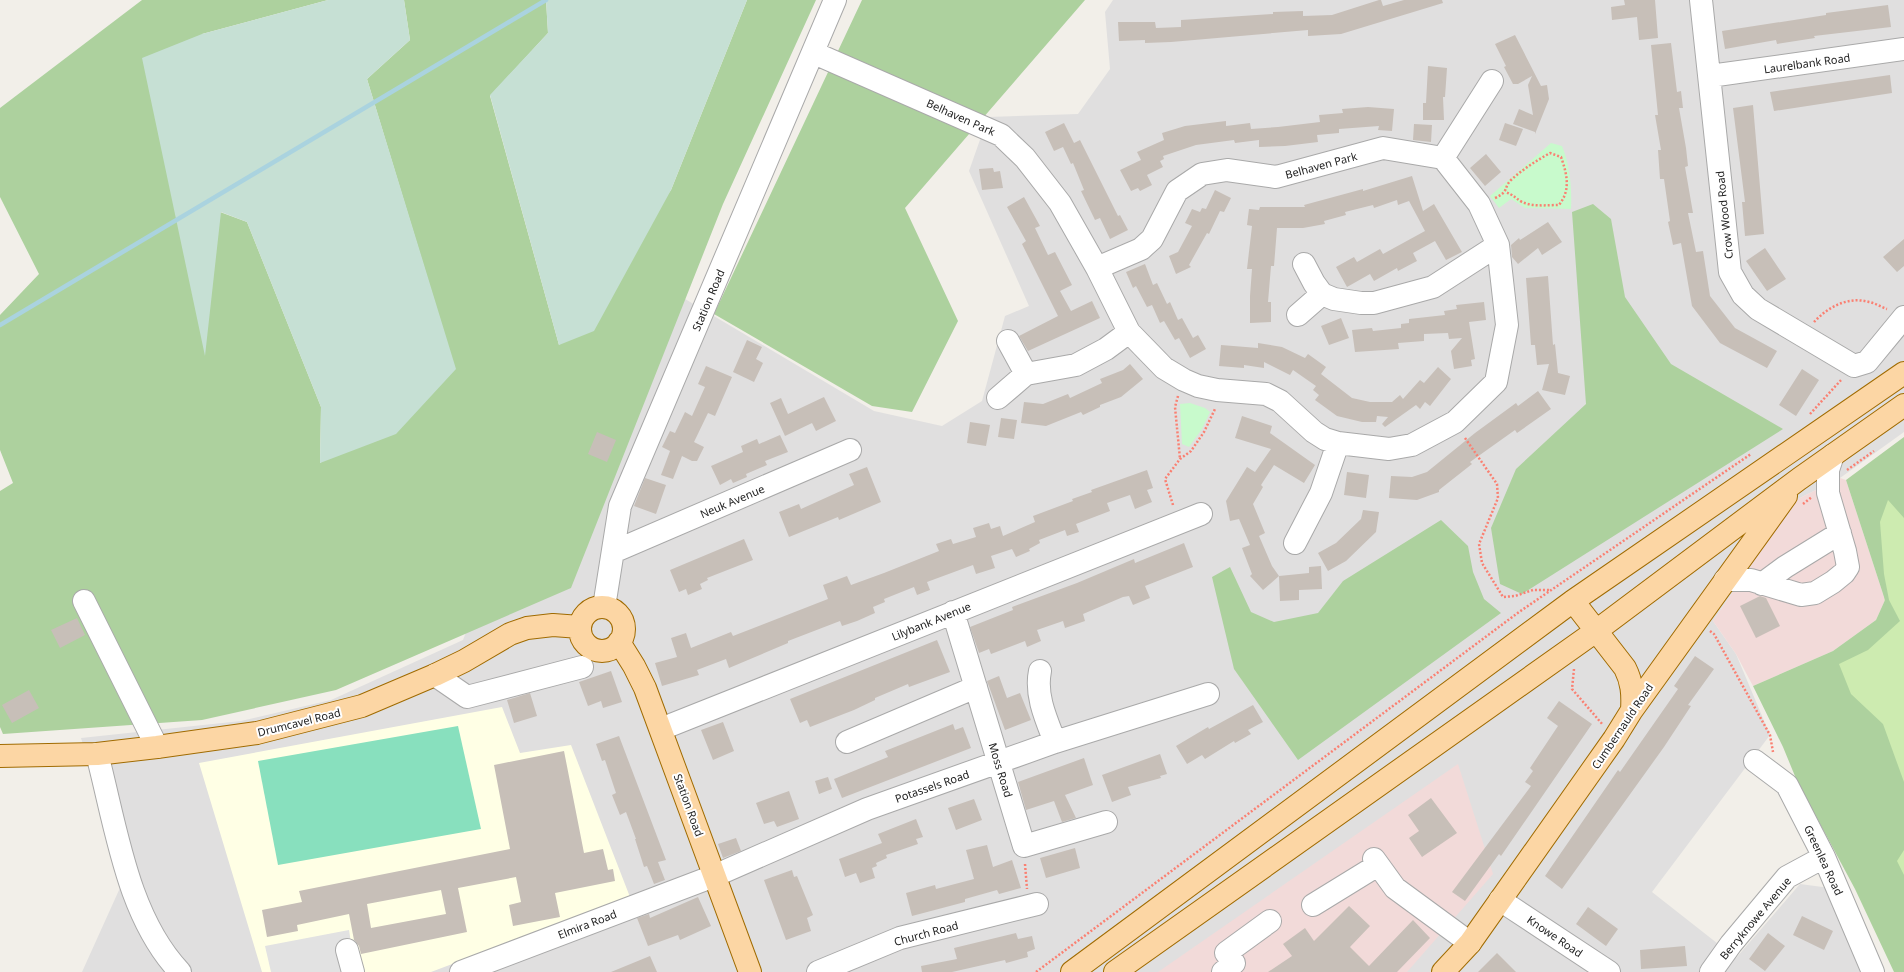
<svg xmlns="http://www.w3.org/2000/svg" width="1904" height="972" font-family="'Noto Sans',sans-serif">
<rect width="100%" height="100%" fill="#f2efe9"/>
<path fill="#e0dfdf" d="M1113,0H1904V432L1840,478L1796,500L1713,621L1736,654L1770,735L1652,892L1736,958L1800,884L1830,888L1864,972H82L124,879L81,738L241,721L331,700L463,640L557,394L680,296L874,411L942,426L982,401L1005,316L1029,306L969,171L988,117L1078,114L1110,69L1105,12Z"/>
<path fill="#f2dad9" d="M1840,478L1846,480L1885,600L1876,620L1833,651L1753,686L1736,654L1713,621L1796,500Z
M1458,764L1493,874L1407,972H1158Z"/>
<path fill="#ffffe5" d="M502,707L520,753L571,745L630,897L431,972H262L199,763Z"/>
<path fill="#cdebb0" d="M1904,491V927L1829,663L1888,618L1879,570L1861,500Z"/>
<path fill="#add19e" d="M142,0H328L202,34L220,212L247,222L321,407L320,463L455,369L367,79L410,40L404,0H546L548,33L490,96L559,345L671,190L747,0H816L723,204L571,588L336,690L202,720L3,734L0,727V491L13,483L0,450V315L39,274L0,197V108Z
M862,0H1085L905,208L958,321L912,412L872,406L714,314Z
M1593,204L1611,219L1625,297L1671,364L1783,429L1522,594L1500,584L1491,528L1516,469L1586,404L1572,212Z
M1904,437V518L1888,500L1880,522L1884,574L1889,600L1900,621L1868,650L1839,664L1851,694L1883,724L1904,782V850L1897,861L1904,875V972H1894L1855,889L1797,781L1783,747L1753,686L1833,651L1876,620L1885,600L1846,480Z
M1441,520L1468,546L1473,572L1484,599L1501,613L1298,760L1234,669L1212,577L1230,567L1251,612L1274,622L1318,613L1343,581Z"/>
<path fill="#c6e0d4" d="M328,0H404L410,40L367,79L456,369L396,434L320,463L321,407L247,222L221,212L205,356L142,58L202,34Z
M546,0H747L671,190L594,331L559,345L490,95L548,33Z"/>
<path fill="#c8facc" d="M1551,143L1562,146C1570,165 1572,188 1571,209L1525,208L1511,199L1499,208L1490,196Z
M1190,403L1205,408L1210,412L1202,429L1189,447L1182,444L1180,404Z"/>
<path fill="#88e0be" d="M458,726L481,829L278,865L258,761Z"/>
<path fill="#e2e2e2" d="M349,930L353,956L362,972H271L265,946Z"/>
<g fill="none" stroke-linecap="round" stroke-linejoin="round">
<path stroke="#aad3df" stroke-width="4.5" d="M0,325L546,0"/>
</g>
<path fill="#c7bfb8" fill-rule="evenodd" d="M1379,0H1381L1383,6L1404,0H1442L1443,3L1341,34L1308,36V30L1171,42L1145,43V40L1119,41L1118,22H1155L1156,28L1181,27V20L1273,14V12L1303,11V16L1332,15Z
M1624,0H1655L1658,38L1639,40L1637,17L1612,20L1611,7L1625,5Z
M1888,5L1891,27L1814,36L1815,38L1777,44L1776,40L1725,49L1722,31L1826,15V13Z
M1515,35L1541,86L1547,85L1549,99L1535,134V132L1513,124L1519,109L1533,115L1528,85L1532,76L1518,84H1513L1504,67L1506,66L1495,44Z
M1671,43L1677,92L1681,91L1683,108H1679L1686,148L1688,166L1685,167L1693,213H1688L1696,252L1703,251L1710,296L1735,328L1777,351L1767,368L1720,343L1692,306L1681,243L1673,245L1668,222L1670,221L1664,179H1660L1658,150H1661L1655,115H1658L1651,45Z
M1428,66L1447,68L1445,97H1443L1444,120H1423V103H1426Z
M1890,75L1892,93L1774,111L1770,92Z
M1753,105L1764,234L1745,236L1742,202H1745L1733,108Z
M1368,107L1394,109L1392,131L1378,130L1379,126L1339,129V133L1317,135L1318,142L1285,146L1259,147V140L1235,143L1234,140L1196,145L1163,156L1164,159L1160,161L1163,167L1147,175L1152,185L1140,191L1138,188L1131,191L1120,170L1141,160L1137,152L1164,140L1162,133L1185,126L1226,121V126L1250,123L1251,129L1278,127L1320,122L1319,115L1343,113L1342,109Z
M1064,123L1074,143L1080,140L1118,216L1120,215L1128,230L1110,239L1100,218L1095,220L1081,191L1084,190L1073,163L1071,164L1063,147L1054,151L1045,132Z
M1505,123L1523,129L1516,146L1499,140Z
M1414,124L1432,125L1431,142L1413,140Z
M1486,154L1501,172L1485,186L1470,168Z
M993,168L994,172L1000,171L1003,188L982,190L979,169Z
M1412,176L1423,211L1434,204L1462,252L1446,260L1435,241L1413,253L1417,261L1398,271L1397,268L1374,281L1370,274L1347,287L1336,267L1354,257L1357,262L1380,249L1383,254L1425,231L1409,201L1398,205L1397,200L1374,208L1373,205L1345,212L1346,215L1324,221L1325,224L1303,228H1277L1274,266H1271L1268,302H1271V322L1250,323V296L1252,269H1247L1252,226L1247,225L1249,209L1259,210L1260,207H1305L1304,205L1363,189V191Z
M1215,190L1231,198L1224,212L1220,211L1209,234L1207,233L1189,265L1191,267L1176,274L1169,256L1178,252L1192,226L1185,223L1192,209L1200,212L1202,208L1206,209Z
M1024,197L1040,226L1035,228L1048,255L1055,252L1072,285L1060,291L1071,311L1092,301L1100,318L1028,351L1019,336L1058,316L1022,244L1026,241L1007,207Z
M1548,222L1562,242L1542,255L1538,248L1518,264L1512,257L1511,245L1519,238L1520,240Z
M1904,239V266L1897,272L1883,257Z
M1765,248L1786,279L1767,291L1746,261Z
M1145,264L1153,285L1157,283L1167,304L1170,302L1178,320L1182,318L1193,338L1198,335L1206,349L1190,358L1179,338L1175,340L1164,321L1160,323L1152,305L1147,307L1136,286L1133,288L1126,272Z
M1548,276L1553,345L1555,344L1558,373L1570,376L1565,395L1542,390L1549,364L1537,365L1535,345H1531L1526,278Z
M1484,302L1486,320L1469,322L1475,359L1471,360L1472,366L1454,369L1451,351L1462,338L1449,339L1448,333L1424,334V341L1398,343L1399,349L1355,352L1352,330L1372,328L1373,331L1401,328V324L1409,323V319L1445,315L1444,311L1457,309L1456,305Z
M1341,318L1349,338L1329,345L1321,326Z
M747,340L762,347L756,359L763,363L754,382L733,372Z
M1258,343L1282,347L1305,358L1308,354L1326,367L1321,374L1352,398L1370,402H1392L1400,395L1403,399L1420,380L1424,383L1438,367L1451,379L1430,406L1425,402L1420,409L1416,405L1385,427L1382,424L1388,417L1377,416L1376,422H1362L1337,416L1315,400L1319,395L1313,390L1316,386L1293,370L1290,375L1264,362V368L1244,365V368L1219,366L1221,345L1258,348Z
M1130,364L1143,379L1121,397L1100,405V407L1083,415L1081,412L1046,426L1021,423L1024,402L1043,404L1068,394L1070,398L1102,383L1100,379L1123,370Z
M706,366L732,377L715,416L708,413L694,442L704,447L697,461H692L682,456L673,479L661,475L670,451L662,447L670,431L675,433L685,412L692,416L705,387L698,384Z
M1802,369L1819,380L1796,416L1779,405Z
M1538,391L1551,409L1517,433L1515,430L1470,462L1472,464L1439,490V492L1417,500L1389,498L1391,476L1412,477L1427,472L1475,433L1516,403L1518,406Z
M824,397L836,421L816,431L812,423L785,436L770,403L781,398L788,414Z
M1242,416L1272,426L1270,433L1315,465L1304,483L1274,465L1261,485L1263,487L1253,504L1265,533L1259,536L1272,566L1279,576L1309,573V567L1321,566L1322,589L1299,590V600L1280,601L1279,576L1263,590L1250,576L1252,574L1242,548L1250,545L1239,519L1230,521L1226,501L1247,467L1255,472L1271,449L1235,438Z
M1001,418L1017,420L1014,439L998,437Z
M970,422L990,425L986,446L967,443Z
M597,432L616,440L607,462L588,454Z
M780,435L788,452L765,461L767,465L746,474L747,477L733,483L731,479L720,485L711,466L743,452L741,446L757,439L759,444Z
M867,467L881,502L839,520L838,517L789,537L779,512L799,504L801,509L854,485L849,474Z
M1147,470L1153,488L1147,490L1152,502L1135,509L1130,495L1107,503L1110,511L1076,524L1079,532L1067,536L1065,530L1039,540L1040,543L1029,549L1030,551L1016,557L1012,549L991,556L995,568L976,574L973,565L927,582L930,590L917,595L914,587L884,599L885,602L873,607L875,613L857,621L842,626L840,621L788,641V643L729,668L726,659L697,670L699,675L662,686L655,663L677,657L671,638L686,633L691,648L731,632L733,636L828,599L823,585L847,576L851,585L884,573L939,551L936,544L951,539L953,544L976,537L973,528L989,523L991,529L1000,526L1003,536L1035,522L1033,516L1073,501L1072,499L1092,492L1091,490Z
M1347,472L1369,475L1366,498L1344,495Z
M645,478L666,485L656,514L634,506Z
M1363,510L1379,512L1376,532L1346,561L1328,571L1318,553L1336,543L1361,519Z
M744,539L753,560L707,578L708,580L700,584L702,589L688,595L686,589L679,592L670,570Z
M1184,543L1193,567L1145,586L1150,598L1133,605L1129,596L1123,597L1083,614L1085,621L1065,628L1063,621L1037,630L1041,641L1027,647L1025,641L991,654L989,649L979,653L970,627L1013,610L1012,607L1077,583L1134,559L1135,563Z
M1760,596L1766,598L1780,626L1756,638L1740,606Z
M77,618L85,635L60,648L51,630Z
M937,640L950,672L909,687L908,684L875,698V700L854,710L810,727L807,720L800,723L790,699Z
M1695,656L1714,669L1688,705L1691,706L1664,747L1562,889L1545,876L1618,770L1620,772L1678,689L1674,686Z
M611,671L622,702L603,708L601,701L588,706L579,682Z
M999,676L1007,698L1020,693L1031,720L1005,730L987,681Z
M29,690L39,708L12,723L2,705Z
M530,693L537,716L514,723L507,700Z
M1559,701L1592,724L1501,856L1499,854L1465,901L1452,892L1531,786L1525,782L1533,771L1530,768L1558,726L1547,718Z
M1253,705L1263,722L1248,730L1251,734L1235,743L1234,741L1205,759L1202,755L1187,764L1176,746L1208,727L1209,729Z
M723,722L734,751L713,760L701,730Z
M953,724L955,730L963,727L971,748L842,798L834,779L888,757L885,751Z
M619,736L666,860L658,862L665,880L654,884L647,866L644,867L635,839H636L626,812L620,815L612,795L616,793L605,760L602,761L596,744Z
M564,751L584,853L603,849L608,870L613,869L615,881L555,893L560,917L513,926L509,905L521,902L516,877L458,888L467,932L361,954L359,946L354,940L349,914L297,925L298,931L267,937L262,910L302,902L299,891L510,849L494,765ZM441,890L446,914L371,928L367,904Z
M1160,754L1167,774L1160,776L1161,778L1128,787L1131,795L1112,802L1102,775Z
M1084,758L1093,785L1065,795L1076,818L1062,822L1054,801L1026,810L1018,782Z
M828,777L832,789L819,794L815,781Z
M789,791L799,819L777,827L774,821L764,824L756,803Z
M1431,798L1457,833L1422,857L1409,838L1419,831L1408,815Z
M974,799L982,820L956,830L948,808Z
M916,819L923,837L916,839L918,844L886,855L887,858L876,863L877,866L872,868L875,878L860,883L856,873L845,877L839,859L882,843L878,834Z
M736,838L741,851L723,858L718,844Z
M987,845L993,867L1012,860L1021,888L999,894L997,890L965,899V902L912,916L906,893L935,885L936,889L974,879L966,850Z
M1075,848L1080,868L1046,878L1040,858Z
M792,870L794,877L797,876L813,915L807,918L811,931L786,940L764,880Z
M698,897L711,926L680,940L678,935L648,946L637,918L649,914L650,918Z
M1349,906L1370,926L1350,947L1369,966L1413,920L1430,938L1397,972H1268L1292,956L1283,944L1305,928L1314,941Z
M1588,907L1618,929L1606,946L1576,924Z
M1802,916L1833,931L1824,950L1793,935Z
M1016,933L1018,939L1032,936L1035,949L1027,952L1028,957L1006,963L1005,960L952,972H922L921,966L957,959L954,948Z
M1768,933L1785,946L1765,971L1749,959Z
M1685,946L1687,966L1641,969L1640,950Z
M1497,953L1516,972H1478Z
M650,956L657,972H611Z"/>
<g fill="none" stroke-linecap="round" stroke-linejoin="round">
<defs>
<path id="minor" d="M1701,0L1730,272L1743,295L1758,309L1854,366L1867,362L1904,317
M814,53L1001,135L1025,158L1060,203L1097,268
M1710,76L1904,49
M1383,148L1443,158L1479,204L1498,245L1507,325L1496,382L1455,422L1412,445L1389,449L1338,443L1325,439L1314,432L1280,401L1266,394L1217,390L1198,386L1184,380L1164,368L1129,332L1097,268L1141,249L1152,239L1177,191L1202,174L1227,170L1276,177Z
M1443,158L1492,81
M1304,264L1314,283L1322,294L1334,299L1361,303H1374L1433,287L1498,245
M1298,315L1322,294
M1008,341L1026,374L1076,365L1106,349L1129,332
M998,398L1026,374
M1295,543L1321,493L1338,443
M613,552L850,450
M1725,580H1751L1801,595L1815,593L1833,582L1844,573L1848,567L1845,551L1828,493V470L1833,455
M1762,584L1785,567L1840,533
M84,601L157,747
M604,607L620,506L835,0
M953,612L1024,846L1106,822
M1040,671C1035,695 1046,719 1055,742
M435,675L467,697L582,667
M661,729L1201,514
M847,742L976,687
M97,754C116,826 127,916 180,972
M1755,761L1787,785L1824,857L1873,972
M1374,859L1395,888L1470,943
M1500,900L1609,972
M1313,905L1378,865
M347,950L353,972
M461,972L714,876L867,809L1055,742L1208,694
M818,972L900,938L1037,904
M1223,972L1234,963L1226,953L1270,921
M1711,972L1731,944L1787,877L1824,857"/>
<path id="major" d="M1573,601L1625,668C1632,682 1633,694 1632,710
M580 629a22 22 0 1 1 44 0a22 22 0 1 1-44 0Z
M619,642L634,666L645,688L750,972
M0,756L97,754L157,747L257,733L362,706L435,675L464,661L510,634L527,628L553,625L580,627
M1072,972L1573,601L1904,373
M1115,972L1596,631L1799,479L1904,405
M1443,972L1470,943L1614,739L1632,710L1786,496"/>
</defs>
<use href="#minor" stroke="#a9a9a9" stroke-width="24"/>
<use href="#major" stroke="#a06b00" stroke-width="24"/>
<path stroke="#fa8072" stroke-width="2.5" stroke-dasharray="2 2" stroke-linecap="butt" d="M1495,198C1510,191 1503,188 1511,180C1523,169 1536,161 1550,153L1561,157C1567,174 1571,190 1559,205C1548,205 1533,207 1522,202C1515,198 1514,195 1505,192
M1814,322C1828,307 1848,296 1869,302C1875,303 1881,307 1887,309
M1178,396L1175,407L1180,459
M1810,414L1842,379
M1465,438L1497,484L1498,498L1479,544L1482,563L1503,597L1515,596L1533,590H1551
M1847,470L1874,451
M1803,504L1812,497
M1173,505L1165,479L1180,459L1191,451L1204,432L1215,409
M1710,631L1714,634L1770,735L1773,752
M1574,669L1572,689L1603,725
M1025,864L1027,889
M1036,972L1519,612L1751,454"/>
<use href="#minor" stroke="#fff" stroke-width="22"/>
<use href="#major" stroke="#fcd6a4" stroke-width="22"/>
</g>
<g text-anchor="middle" dominant-baseline="central" stroke-width="4" stroke-linejoin="round" paint-order="stroke">
<g font-size="11" fill="#222" stroke="#fff">
<text transform="translate(1807 63) rotate(-8)">Laurelbank Road</text>
<text transform="translate(961 117) rotate(24)">Belhaven Park</text>
<text transform="translate(1321 165) rotate(-15)">Belhaven Park</text>
<text transform="translate(1724 215) rotate(-96)">Crow Wood Road</text>
<text transform="translate(708 300) rotate(-67)">Station Road</text>
<text transform="translate(732 501) rotate(-23)">Neuk Avenue</text>
<text transform="translate(931 621) rotate(-22)">Lilybank Avenue</text>
<text transform="translate(299 722) rotate(-14)">Drumcavel Road</text>
<text transform="translate(1622 726) rotate(-56)">Cumbernauld Road</text>
<text transform="translate(1001 770) rotate(73)">Moss Road</text>
<text transform="translate(932 786) rotate(-19)">Potassels Road</text>
<text transform="translate(689 805) rotate(70)">Station Road</text>
<text transform="translate(1824 860) rotate(65)">Greenlea Road</text>
<text transform="translate(1755 918) rotate(-50)">Berryknowe Avenue</text>
<text transform="translate(587 924) rotate(-21)">Elmira Road</text>
<text transform="translate(926 933) rotate(-15)">Church Road</text>
<text transform="translate(1555 936) rotate(34)">Knowe Road</text>
</g>
</g>
</svg>
